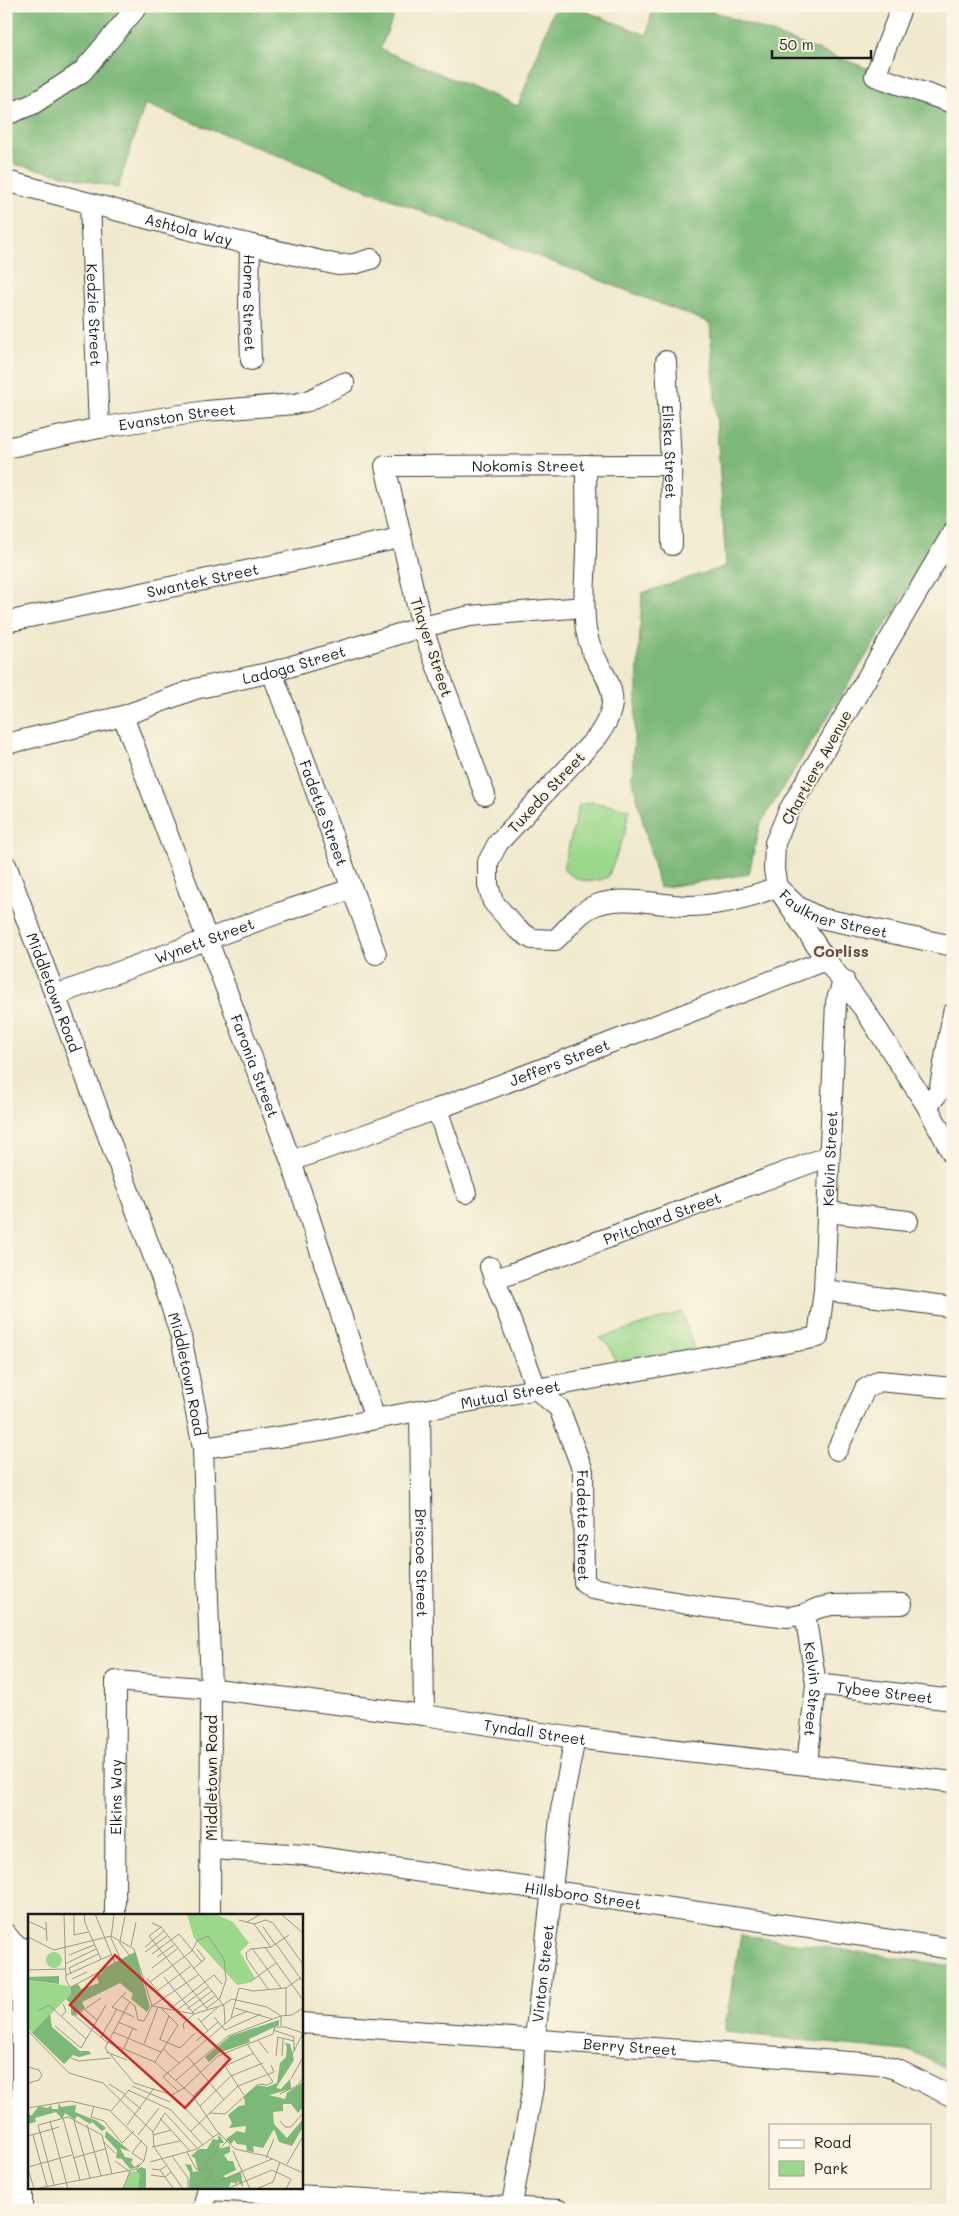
<svg xmlns="http://www.w3.org/2000/svg" width="959" height="2216" font-family="Mali,sans-serif">
<rect width="100%" height="100%" fill="#fcf5e5"/>
<filter id="ink" filterUnits="userSpaceOnUse"><feTurbulence type="fractalNoise" baseFrequency=".02" numOctaves="2"/><feDisplacementMap in="SourceGraphic" scale="10" xChannelSelector="R" yChannelSelector="G"/><feConvolveMatrix kernelMatrix="1 2 1 2 8 2 1 2 1" color-interpolation-filters="sRGB"/></filter>
<filter id="wash" filterUnits="userSpaceOnUse"><feTurbulence type="fractalNoise" baseFrequency=".0096" numOctaves="4" result="noise"/><feDisplacementMap in="SourceGraphic" scale="20" xChannelSelector="R" yChannelSelector="G"/><feGaussianBlur stdDeviation="1.12" result="paint"/><feColorMatrix in="noise" values="0 0 0 0 0 0 0 0 0 0 0 0 0 0 0 0 0 1.4 0 .05"/><feComposite in="paint" operator="in"/></filter>
<g filter="url(#wash)">
<rect width="100%" height="100%" fill="#f0e9cd"/>
<path fill="#9bd88c" stroke="#5c7a54" d="M592,802L629,809L625,833L608,877C591,885 576,881 563,869L579,805Z
M682,1312L694,1349L616,1363L609,1345L600,1338Z"/>
<path fill="#7cb878" stroke="#4c6a4a" d="M8,6H380L395,13L380,49L518,106L555,6H572L647,35L653,6H699L953,100V518L759,826L749,874L659,888L632,777L642,593L726,566L710,323L145,104L118,188L6,162V10Z
M741,1935L953,1966V2073L914,2052L724,2032Z"/>
</g>
<g filter="url(#ink)">
<g fill="none" stroke-linecap="round" stroke-linejoin="round">
<defs>
<g id="minor">
<path d="M902,6L875,76L953,103"/>
<path d="M6,115L33,104L82,72L138,6"/>
<path id="s1" d="M6,181L210,235L338,265L354,264L371,259"/>
<path id="s2" d="M90,203L99,428"/>
<path id="s3" d="M250,245L249,305L251,360"/>
<path id="s4" d="M666,361L671,465L672,545"/>
<path id="s5" d="M6,448L99,428L206,411L294,404L308,401L344,383"/>
<path id="s6" d="M586,465C586,492 587,519 586,546C586,574 582,602 586,630C594,677 633,685 598,736L498,843L488,862V885L493,902L517,929L532,939L555,940C568,929 579,911 596,905C623,895 659,905 687,906C719,906 748,898 777,887L797,906L820,918L953,946"/>
<path d="M953,532L789,810L775,843L774,869L777,887L826,960L864,1009L927,1106L953,1155"/>
<path id="s7" d="M6,622L400,538"/>
<path id="s8" d="M272,672L376,954"/>
<path id="s9" d="M123,716L291,1161L375,1419"/>
<path id="s10" d="M6,744L123,716L195,689L272,672L422,627L470,616L584,607"/>
<path id="s11" d="M485,795L422,627L385,466L671,465"/>
<path id="s12" d="M6,865L165,1287L181,1337L203,1448L211,1689L210,1915"/>
<path id="s13" d="M56,995L279,913L351,889"/>
<path d="M927,1106L939,1092L953,1013"/>
<path d="M437,1109L466,1193"/>
<path id="s14" d="M291,1161L437,1109L826,960"/>
<path d="M827,1212L908,1221"/>
<path id="s15" d="M490,1267L537,1390L559,1408L583,1471L584,1582L592,1588L705,1607L788,1617L805,1614L818,1608L832,1605L902,1604"/>
<path id="s16" d="M494,1280L829,1156"/>
<path d="M824,1290L953,1307"/>
<path id="s17" d="M420,1412L424,1715"/>
<path id="s18" d="M203,1448L327,1430L375,1419L818,1337L824,1290L836,1002L844,980"/>
<path d="M837,1450L865,1389L879,1381L953,1388"/>
<path id="s19" d="M805,1614L816,1684L807,1764"/>
<path id="s20" d="M816,1684L953,1700"/>
<path id="s21" d="M212,1849L305,1855L953,1949"/>
<path id="s22" d="M115,1915L116,1681L224,1690L424,1715L575,1738L953,1782"/>
<path d="M6,1934L13,1943L29,1952"/>
<path d="M22,1948V2210"/>
<path id="s23" d="M301,2023L878,2064L898,2070L953,2097"/>
<path d="M208,2190L559,2210"/>
<path d="M203,2210L208,2187"/>
<path id="s24" d="M511,2210L533,2087L535,2038L561,1810L575,1738"/>
</g>
</defs>
<use href="#minor" stroke="#3c3b37" stroke-width="22"/>
<use href="#minor" stroke="#fff" stroke-width="20"/>
</g>
</g>
<g text-anchor="middle" dominant-baseline="central" stroke-width="4" stroke-linejoin="round" paint-order="stroke">
<g font-size="15" fill="#1c1c1c" stroke="#fcf5e5">
<text stroke="none"><textPath href="#s1" startOffset="189">Ashtola Way</textPath></text>
<text stroke="none"><textPath href="#s3" startOffset="58">Horne Street</textPath></text>
<text stroke="none"><textPath href="#s2" startOffset="112">Kedzie Street</textPath></text>
<text stroke="none"><textPath href="#s5" startOffset="174">Evanston Street</textPath></text>
<text stroke="none"><textPath href="#s4" startOffset="91">Eliska Street</textPath></text>
<text stroke="none"><textPath href="#s11" startOffset="488">Nokomis Street</textPath></text>
<text stroke="none"><textPath href="#s7" startOffset="201">Swantek Street</textPath></text>
<text transform="translate(432 647) rotate(72)">Thayer Street</text>
<text stroke="none"><textPath href="#s10" startOffset="299">Ladoga Street</textPath></text>
<text transform="translate(816 767) rotate(-61)">Chartiers Avenue</text>
<text transform="translate(546 792) rotate(-47)">Tuxedo Street</text>
<text stroke="none"><textPath href="#s8" startOffset="150">Fadette Street</textPath></text>
<text stroke="none"><textPath href="#s6" startOffset="869">Faulkner Street</textPath></text>
<text stroke="none"><textPath href="#s13" startOffset="158">Wynett Street</textPath></text>
<text stroke="none"><textPath href="#s12" startOffset="136">Middletown Road</textPath></text>
<text stroke="none"><textPath href="#s14" startOffset="286">Jeffers Street</textPath></text>
<text stroke="none"><textPath href="#s9" startOffset="374">Faronia Street</textPath></text>
<text stroke="none"><textPath href="#s18" startOffset="804">Kelvin Street</textPath></text>
<text stroke="none"><textPath href="#s16" startOffset="179">Pritchard Street</textPath></text>
<text stroke="none"><textPath href="#s12" startOffset="541">Middletown Road</textPath></text>
<text stroke="none"><textPath href="#s18" startOffset="312">Mutual Street</textPath></text>
<text stroke="none"><textPath href="#s15" startOffset="282">Fadette Street</textPath></text>
<text stroke="none"><textPath href="#s17" startOffset="151">Briscoe Street</textPath></text>
<text stroke="none"><textPath href="#s19" startOffset="76">Kelvin Street</textPath></text>
<text stroke="none"><textPath href="#s20" startOffset="69">Tybee Street</textPath></text>
<text stroke="none"><textPath href="#s22" startOffset="656">Tyndall Street</textPath></text>
<text transform="translate(211 1778) rotate(-90)">Middletown Road</text>
<text stroke="none"><textPath href="#s22" startOffset="118">Elkins Way</textPath></text>
<text stroke="none"><textPath href="#s21" startOffset="374">Hillsboro Street</textPath></text>
<text stroke="none"><textPath href="#s24" startOffset="239">Vinton Street</textPath></text>
<text stroke="none"><textPath href="#s23" startOffset="330">Berry Street</textPath></text>
</g>
<g font-size="16" font-weight="bold" fill="#684f4a" stroke="#fcf5e5">
<text x="841" y="950">Corliss</text>
</g>
</g>
<g transform="translate(28 1914)">
<rect width="275" height="275" fill="#f0e9cd"/>
<path d="M187,0L205,8L221,29L212,38L227,64L220,69L209,71L166,24L159,0ZM18 46a8 8 0 1 1 16 0a8 8 0 1 1-16 0ZM0,66L41,72L43,80L4,119L0,114ZM111,257L115,275H95L102,258Z" fill="#9bd88c"/>
<path d="M107,38L122,93L119,98L103,85L105,80L92,69L54,88L57,94L45,102L43,100V90L38,85L43,80L42,73L50,70L53,75L71,69L68,62L74,59L72,56ZM31,62V70L0,66V63ZM22,100L24,113L52,137H61L63,140L51,143L45,141L36,150L4,119ZM251,106V111L221,125L222,128L191,139L181,148L177,143L202,122ZM256,129L262,130L266,146L248,174L253,175L262,165L263,175L241,181L257,185L259,179L275,168V193L270,199L263,190H255V197L245,198L246,210L259,224L275,205V213L264,232L251,228L246,215L235,234L225,232L226,238L219,237L218,231L209,230L206,226L203,230L198,225L209,217L217,219L218,212L201,214L204,209L200,201L211,192L217,191L216,182L230,171L239,173L249,169L252,149L258,143L259,132ZM31,189L33,193L48,191L47,198L69,207L78,214L74,217L64,208L62,210L49,202L47,206L37,199L34,205L28,198L7,204L8,208L0,210V198L3,202L11,192L20,194L23,191L24,195H30ZM78,217L103,238L92,234L97,243L105,245L103,249L107,253L112,249L110,253L102,255L94,245L88,244L89,236L77,223ZM191,220L196,229H192L191,235L202,232V238L196,241L200,247H205L208,256L195,262L198,264L213,258L215,273L210,267L209,270L203,268L200,275H161L162,259L157,250L163,251L165,258L170,257L167,244L163,242L171,235H179L185,225L190,226ZM113,253L118,255V275H110L112,261L108,256Z" fill="#7cb878"/>
<path fill="none" stroke="#9b9786" stroke-width="1" d="M36,0L38,66L49,85L47,102M46,0V21L60,18M56,0L57,9L73,45M67,0L87,49L93,46L83,24L86,0M253,0L275,19M211,6L226,10L243,33M0,7L19,16M18,8L19,27M219,8L233,0M124,9L133,13L196,92L197,110M226,10L238,6L245,9L275,50M133,13L121,22L180,96M235,13L247,30M0,23L26,36L83,22L106,35L124,92L166,100L195,91L204,85L239,93L253,102V112M92,27L97,2M91,28L109,51M248,30L275,68M103,32L108,8M117,33L136,17M237,33L275,86M224,34L253,74M117,38L139,22M124,40L151,20L174,48M41,41L66,31M129,43L146,31M37,50L68,35M124,54L149,35M165,55L177,45L169,35M0,56L37,55M43,60L41,54L70,40M38,61L83,41M136,63L166,100M119,64L143,94L186,61L194,70M44,65L59,58M122,68L164,37L169,27L180,22L196,45L198,66L192,84L179,94M222,68L248,49M43,73L71,58M240,75L219,45L218,39L223,35L243,33L261,21M129,77L163,52M98,78L84,93L106,103M94,82L107,92L110,106L116,107L124,92L170,61M101,89L77,134L106,169M207,94L244,105M159,95L184,77M57,96L69,106M149,96L180,73M10,97L21,91L58,125M164,98L187,82M258,101V74M47,102L79,128L127,148L165,182L188,216L207,235L238,242L275,259M47,102L73,84M33,103L38,97L35,90M186,103L197,116L233,100M170,104L180,117M203,104L211,74L225,77L258,74L272,64M90,108L109,116M173,108L190,93M27,112L53,134L78,91M156,115L155,110L166,100M245,116L266,123V137M0,117L41,159L75,169L125,218L126,233L155,275M85,118L133,138M73,123L89,95M249,123L266,127M131,125L152,134L167,119M132,125L141,102M230,126L240,139M168,127L190,108M116,130L130,93M219,130L245,168L239,171L231,170M96,134L105,114M135,135L151,149M78,138L99,146M264,141L275,119M159,142L196,186M248,142L250,123M254,142L255,125M43,144L51,147L83,144M127,148L150,111L132,93M197,152L216,181M0,153L11,156L14,161L11,166L0,169M263,165L275,143M148,166L200,122L253,102L264,101L275,94M106,169L144,181L156,174L190,142L245,120L247,113H257L275,119M81,170L97,180M104,172L142,188M100,176L143,196L175,231M151,178L135,163L205,103L220,97M252,180L269,172L275,164M96,181L113,195M144,181L185,223M165,182L197,152L226,139M66,192L63,203L76,207L94,229L106,217M172,192L203,162L235,149M0,194L42,187L81,196L119,233M83,197L101,176M182,199L197,200L230,170M35,204L52,266M132,204L162,237M46,206L62,264M22,207L40,275M252,207L257,213H263L275,199M59,211L73,262M99,211L126,174M163,217L210,172L246,158L243,151M125,218L137,199L170,235M5,221L19,272M74,221L84,260M110,221L131,194M125,221L143,216M0,222L31,213M114,226L104,239L116,247M75,227L87,239M124,233L152,227M205,237L222,275M159,238L168,255L184,256M144,242L160,264V275M45,244L77,235M238,244L246,225M87,247L101,257M122,248L169,235L191,219M259,250L275,222M0,253L44,241M0,254L6,275M124,255L132,256L138,252M132,256L145,274M123,261L137,263L143,258M245,268L252,248M26,271L10,211L40,203L74,221M201,274L244,256L263,265L258,275M7,275L108,255L116,247L119,233M95,275L102,257M173,275L185,258L178,249L199,227M181,275L188,268L244,245M228,275L245,268"/>
<path fill="#d62828" fill-opacity="0.15" stroke="#d62828" stroke-width="2.5" d="M87,41L202,145L157,194L42,91Z"/>
<rect width="275" height="275" fill="none" stroke="#1c1c1c" stroke-width="2.5"/>
</g>
<rect width="959" height="2216" fill="none" stroke="#fcf5e5" stroke-width="25"/>
<rect x="769" y="2124" width="162" height="65" fill="#fcf5e5" stroke="#a29e95"/>
<rect x="779" y="2140" width="25" height="8" fill="#ffffff" stroke="#a29e95"/>
<text x="814" y="2148" font-size="15" fill="#1c1c1c">Road</text>
<rect x="779" y="2161" width="25" height="15" fill="#9bd88c" stroke="#a29e95"/>
<text x="814" y="2174" font-size="15" fill="#1c1c1c">Park</text>
<path d="M772 50v8h99v-8" fill="none" stroke="#1c1c1c" stroke-width="2.5"/>
<text x="779" y="50" font-size="15" fill="#1c1c1c" stroke="#fcf5e5" stroke-width="4" paint-order="stroke">50 m</text>
</svg>
